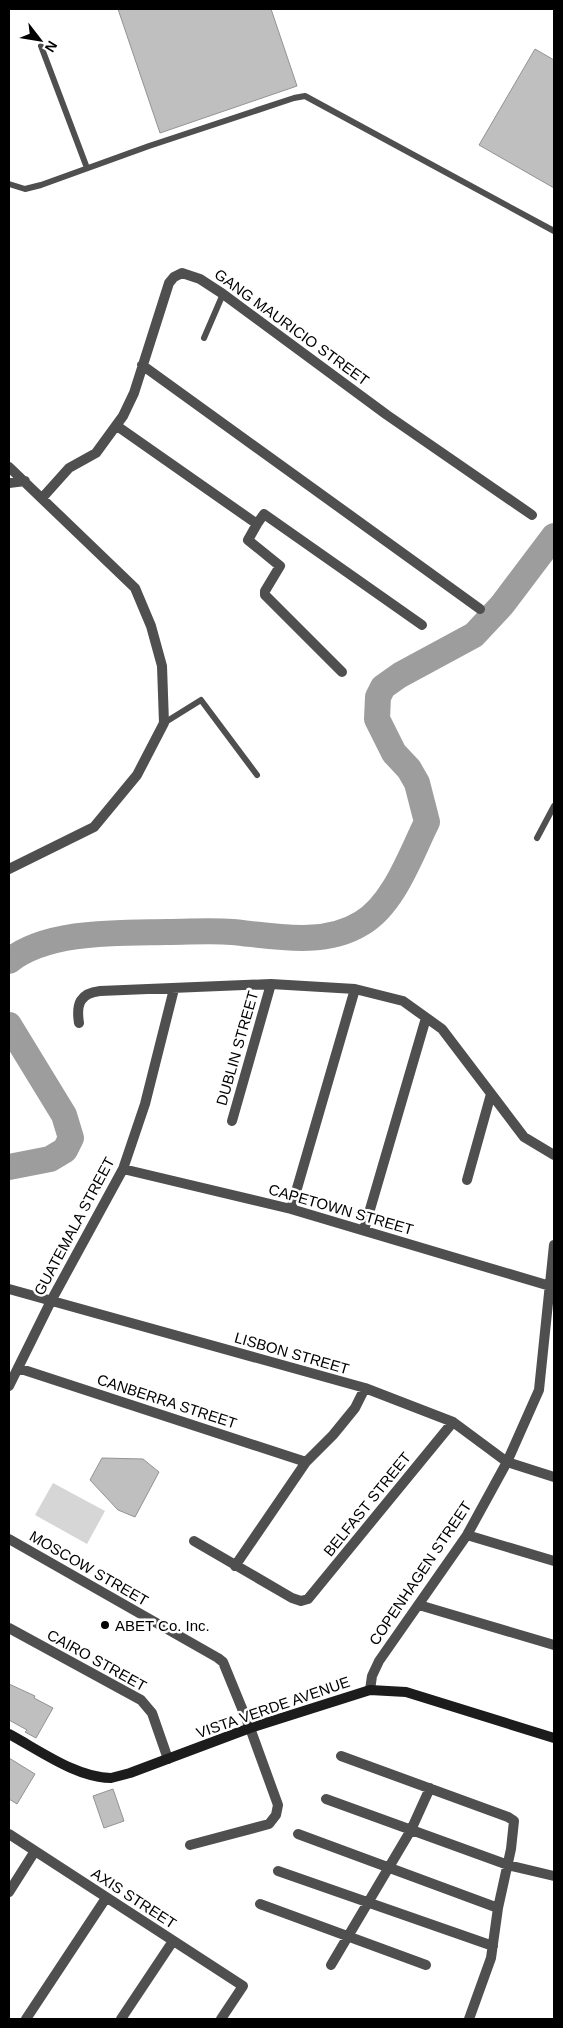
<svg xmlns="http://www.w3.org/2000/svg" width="563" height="2028" font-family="Helvetica,sans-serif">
<rect width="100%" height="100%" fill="#fff"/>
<path fill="#d6d6d6" d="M53,1483L105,1511L87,1544L35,1515Z"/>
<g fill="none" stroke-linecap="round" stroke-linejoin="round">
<path stroke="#9d9d9d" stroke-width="26" d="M9,961C48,930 120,933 167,932C189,932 211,930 232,932C274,936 324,947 362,923C394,904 411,854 427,822L417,783L409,769L394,753L377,719L378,697L383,687L400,675L474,635L502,605L554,536
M9,1025L64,1115L71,1138L65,1150L50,1159L9,1167"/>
</g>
<path fill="#bfbfbf" stroke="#939393" d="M118,9H271L297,86L160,133Z
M535,49L554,60V188L479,145Z
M102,1458L143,1459L159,1472L135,1517L118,1510L90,1480Z
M9,1684L35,1696L34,1698L53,1708L36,1738L25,1732L27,1730L9,1720Z
M9,1758L35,1774L17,1804L9,1799Z
M113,1789L124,1821L104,1828L93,1796Z"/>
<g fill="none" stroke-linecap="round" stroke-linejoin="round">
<path stroke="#4f4f4f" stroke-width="6" d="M41,46L87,168
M9,184L25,189L41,185L149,146L294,98L305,96L554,231
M204,338L223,294
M164,723L201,700L257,775
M537,838L554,806"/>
<path stroke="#4f4f4f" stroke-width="10" d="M142,365L480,609
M117,426L257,524L264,514L422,625
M9,467L135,588L151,626L162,666L164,723L137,775L94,827L9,869
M9,483L25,481
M43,497L69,468L96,453L123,416L134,393L169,283L174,277L182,273L200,279L223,294L387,415L532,515
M257,524L248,540L280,566L265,591V595L342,672
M79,1023C76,1004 80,993 100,991L271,984L355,989L403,1001L442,1029L524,1137L554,1155
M232,1121L271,984
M123,1169L291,1209L550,1286
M467,1180L491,1094
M291,1209L355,989
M364,1230L426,1018
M9,1289L365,1388L453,1422L507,1462L554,1477
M18,1368L306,1462
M9,1386L51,1301L123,1169L145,1104L174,989
M467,1535L554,1561
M9,1539L218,1658L223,1662L250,1728L278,1805L276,1815L269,1824L190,1845
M194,1541L292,1598L301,1601L308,1599L453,1422
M235,1566L306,1462L333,1435L355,1408L365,1388
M419,1605L554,1645
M9,1628L141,1700L152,1713L168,1759
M370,1690L372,1676L379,1661L467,1535L507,1462L539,1390L554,1245
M341,1756L508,1817L514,1821L511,1849L498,1908L491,1958L469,2019
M326,1799L508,1865L554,1876
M9,1834L243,1986L221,2019
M298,1834L498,1908
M278,1871L493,1946
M9,1892L35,1851
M260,1904L426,1965
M331,1965L411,1830L430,1788
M26,2019L106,1898
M121,2019L173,1941"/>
<path stroke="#1c1c1c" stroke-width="10" d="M9,1734C39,1750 77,1778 111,1778L130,1773L250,1728L370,1690L406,1692L554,1738"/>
</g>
<circle fill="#000" stroke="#fff" stroke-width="2" cx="105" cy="1625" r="5"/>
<g text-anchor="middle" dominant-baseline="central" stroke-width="5" stroke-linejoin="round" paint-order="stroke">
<g font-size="15" fill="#000" stroke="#fff">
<text transform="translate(292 327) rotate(36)">GANG MAURICIO STREET</text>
<text transform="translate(237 1048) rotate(-74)">DUBLIN STREET</text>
<text transform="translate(341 1209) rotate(16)">CAPETOWN STREET</text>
<text transform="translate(74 1226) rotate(-62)">GUATEMALA STREET</text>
<text transform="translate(292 1353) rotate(16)">LISBON STREET</text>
<text transform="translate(167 1401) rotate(18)">CANBERRA STREET</text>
<text transform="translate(367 1504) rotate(-51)">BELFAST STREET</text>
<text transform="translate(89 1568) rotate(30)">MOSCOW STREET</text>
<text transform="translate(420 1573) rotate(-56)">COPENHAGEN STREET</text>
<text transform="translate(97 1660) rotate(29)">CAIRO STREET</text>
<text transform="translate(273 1707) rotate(-19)">VISTA VERDE AVENUE</text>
<text transform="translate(134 1898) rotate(33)">AXIS STREET</text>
</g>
<g font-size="15" fill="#000" stroke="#fff" text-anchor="start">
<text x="115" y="1625">ABET Co. Inc.</text>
</g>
</g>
<rect width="563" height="2028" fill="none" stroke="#000000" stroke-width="20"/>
<g transform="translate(40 40) rotate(121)" stroke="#ffffff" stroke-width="4" paint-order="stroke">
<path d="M0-4L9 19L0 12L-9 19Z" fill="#000000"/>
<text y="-8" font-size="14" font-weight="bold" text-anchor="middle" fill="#000000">N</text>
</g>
</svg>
